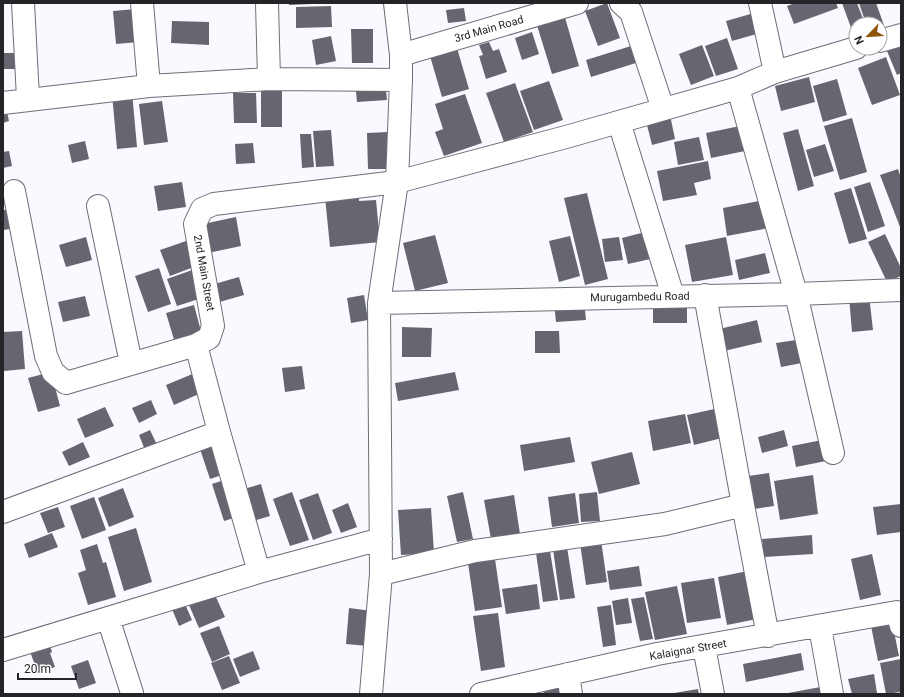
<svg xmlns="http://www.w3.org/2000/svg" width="904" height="697" font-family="Roboto,sans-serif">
<rect width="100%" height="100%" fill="#f9faff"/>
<path fill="#65666f" d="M289,3H312V4L289,5Z
M607,3L620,38L598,46L585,11Z
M795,3H836L838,8L794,24L787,6Z
M842,3H857L865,24H856V35L854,36Z
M859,3H876L885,28L880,30V24H866Z
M331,6L332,27L296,28V7Z
M464,8L466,21L448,23L446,10Z
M136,9L139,42L116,44L113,11Z
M754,13L760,33L732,41L726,21Z
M564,14L579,66L552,74L536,22Z
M172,21L209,22V45L171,43Z
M351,29H373V63H352Z
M532,32L539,54L522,60L515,38Z
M331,36L336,61L316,65L312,40Z
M727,38L738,69L716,76L705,46Z
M489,42L493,51L499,49L507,72L486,79L479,56L483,55L479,45Z
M702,45L714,76L691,85L679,54Z
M901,45V73L897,75L887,51Z
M631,46L636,63L591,77L586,60Z
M457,48L469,89L442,97L430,56Z
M3,53H18L19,69H3Z
M886,57L900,95L872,105L858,68Z
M809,77L815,102L781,111L775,86Z
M837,79L847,115L823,122L813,86Z
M385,80L387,100L357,102L355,82Z
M549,81L563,120L534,130L520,91Z
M261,83H282V127H261Z
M515,83L533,132L504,142L486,93Z
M132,92L137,147L117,149L112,94Z
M233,93H256L257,123H234Z
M465,94L482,143L444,156L435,132L443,129L435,104Z
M162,101L168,142L144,145L139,104Z
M5,103L9,121L3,123V104Z
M670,115L675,139L652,145L646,121Z
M852,118L867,172L840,180L824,126Z
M740,126L745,151L711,158L706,133Z
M798,129L814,186L798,191L783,133Z
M331,130L334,166L316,167L313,131Z
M388,132L389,169H368L367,133Z
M300,134H311L314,167L302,168Z
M699,137L704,160L678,165L674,142Z
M85,141L89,159L72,163L68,145Z
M253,143L255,163L236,164L235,144Z
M825,144L834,171L814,177L806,150Z
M9,151L12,166L3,168V152Z
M708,161L711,179L694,183L697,195L663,201L657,171Z
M898,169L901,178L900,227L880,175Z
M182,182L186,207L158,211L154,186Z
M870,182L885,226L868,232L854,187Z
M851,188L867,239L849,244L834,193Z
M587,193L608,279L585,285L564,198Z
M359,194V201L376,200L380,242L330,247L325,197Z
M764,200L769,228L727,236L723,208Z
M3,210H7L10,229L3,230Z
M236,217L241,246L208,253L203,224Z
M649,231L655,258L628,264L622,238Z
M885,234L901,268V276L887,282L868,242Z
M435,235L448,283L415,291L403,243Z
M570,236L580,276L559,282L549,241Z
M86,237L92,260L66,267L59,245Z
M619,237L623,260L605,262L602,239Z
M726,237L733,275L692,282L685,245Z
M189,240L199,265L170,276L160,250Z
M765,253L770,273L739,280L735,260Z
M159,268L171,304L148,312L135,276Z
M195,269L205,297L177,306L167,279Z
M239,277L244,295L216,303L211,285Z
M364,295L368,320L351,323L347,298Z
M869,295L873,330L852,332L849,297Z
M85,296L90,316L63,322L58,302Z
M584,301L586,320L556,322L554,303Z
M687,302V323H653V303Z
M194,305L202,335L175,343L166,313Z
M757,320L762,342L720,352L715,330Z
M402,327L432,328L431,357H402Z
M22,331L25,369L4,371L3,332Z
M535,331H559L560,353H535Z
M803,339L807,362L781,367L776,343Z
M302,366L305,389L285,392L282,368Z
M202,370L210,389L174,405L166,385Z
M51,372L60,406L38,412L28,378Z
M455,372L459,390L398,401L395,383Z
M151,400L157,414L139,423L132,408Z
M105,407L114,426L85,438L77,419Z
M719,408L726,437L694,445L687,415Z
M685,414L691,443L653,451L648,421Z
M150,430L159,449L147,455L139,435Z
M784,430L788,446L762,453L758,437Z
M570,437L575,462L524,471L520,445Z
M832,438L836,459L796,467L792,446Z
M217,440L228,473L210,479L199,446Z
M83,442L90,457L69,466L62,452Z
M632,452L640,484L599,494L591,462Z
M769,473L774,506L754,509L748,476Z
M813,475L818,514L780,520L774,481Z
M227,479L240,516L224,521L212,484Z
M261,484L270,516L253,521L244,489Z
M123,488L134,517L109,527L98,498Z
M292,492L309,540L290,546L273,499Z
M463,492L473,539L457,542L447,496Z
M597,492L600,521L581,522L579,494Z
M318,493L332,533L313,540L299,500Z
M575,493L579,523L552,527L548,497Z
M514,495L520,534L491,539L484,500Z
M94,497L106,530L82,539L70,506Z
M348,503L357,527L341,533L332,510Z
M901,504V532L877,535L873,507Z
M58,507L65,527L48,533L40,513Z
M431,508L434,553L401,555L398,510Z
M136,528L152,582L124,591L108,537Z
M52,533L58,547L29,558L24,544Z
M812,535L813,554L764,557L762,539Z
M601,540L607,582L586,585L580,543Z
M97,544L103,563L106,562L116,597L88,605L78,573L86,570L80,550Z
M567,547L575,598L560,600L553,549Z
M550,551L558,600L543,602L536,553Z
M872,554L881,595L860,600L851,559Z
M495,559L502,607L475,611L468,563Z
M639,566L642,586L610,590L607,571Z
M748,571L757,619L727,625L718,577Z
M714,578L721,618L687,623L681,583Z
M537,584L540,609L506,614L502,589Z
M677,586L687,634L655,640L645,592Z
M215,595L225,617L199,628L189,605Z
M644,597L653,639L640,641L631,599Z
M628,598L632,623L616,625L612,601Z
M185,604L192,620L179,626L172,609Z
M611,605L616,645L603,647L597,607Z
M349,608L372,611L368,646L346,644Z
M498,613L505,667L481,671L473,616Z
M892,622L899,656L878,661L871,626Z
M219,626L230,654L212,662L200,633Z
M49,642L52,652L50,653L55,667L38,673L29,649Z
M253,651L260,669L240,677L233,659Z
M801,653L804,670L746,682L743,664Z
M229,656L240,683L222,690L211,663Z
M901,659V692L886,694L880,663Z
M88,660L96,683L79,689L71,666Z
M874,674L877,693L852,694L848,679Z
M567,681L571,694H544L542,688Z
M826,686L828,694H788V693Z
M698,689L699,694H674V693Z"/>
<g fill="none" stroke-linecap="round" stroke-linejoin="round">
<defs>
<path id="minor" d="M23,3L28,98
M142,3L149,86
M267,3L269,79
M621,3L631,12L663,109
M760,3L775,72
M880,41L901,35
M401,55L577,3
M738,88L796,294L833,453
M3,103L149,86L269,79L401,80
M619,122L673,296
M14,191L46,356L53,372L66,383L196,345L209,338L213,326L195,224L202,209L214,204L397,182L566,137L738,88L775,72L856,48
M98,206L131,363
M379,303L796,294L901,290
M196,345L219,432
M743,505L768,636
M3,512L219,432L259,572
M381,574L475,551L665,524L743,505L705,295
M108,618L132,693
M820,627L832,694
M704,647L713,694
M3,650L259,572L381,539
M568,674L571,694
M371,694L381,574L379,303L397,182L401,80V55L395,3
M481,694L657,654L897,612L901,626"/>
</defs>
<use href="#minor" stroke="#6d6f78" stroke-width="24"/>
<use href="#minor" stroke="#fff" stroke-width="22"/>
</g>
<g text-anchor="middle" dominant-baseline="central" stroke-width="4" stroke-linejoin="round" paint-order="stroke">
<g font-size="11" fill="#242529" stroke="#fff">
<text transform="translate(489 29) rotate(-16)">3rd Main Road</text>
<text transform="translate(204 273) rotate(80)">2nd Main Street</text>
<text transform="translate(640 297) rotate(-1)">Murugambedu Road</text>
<text transform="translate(688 650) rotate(-10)">Kalaignar Street</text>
</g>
</g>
<rect width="904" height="697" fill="none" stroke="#242529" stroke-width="8"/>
<g transform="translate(868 36) rotate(245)"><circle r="19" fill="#ffffff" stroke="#a7a8a9"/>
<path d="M0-3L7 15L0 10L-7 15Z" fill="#8d560a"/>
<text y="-6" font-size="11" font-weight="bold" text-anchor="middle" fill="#242529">N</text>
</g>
<path d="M18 673v6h58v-6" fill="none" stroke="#242529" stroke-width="2"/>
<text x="24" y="673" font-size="12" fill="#242529" stroke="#ffffff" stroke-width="3" paint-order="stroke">20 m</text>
</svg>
